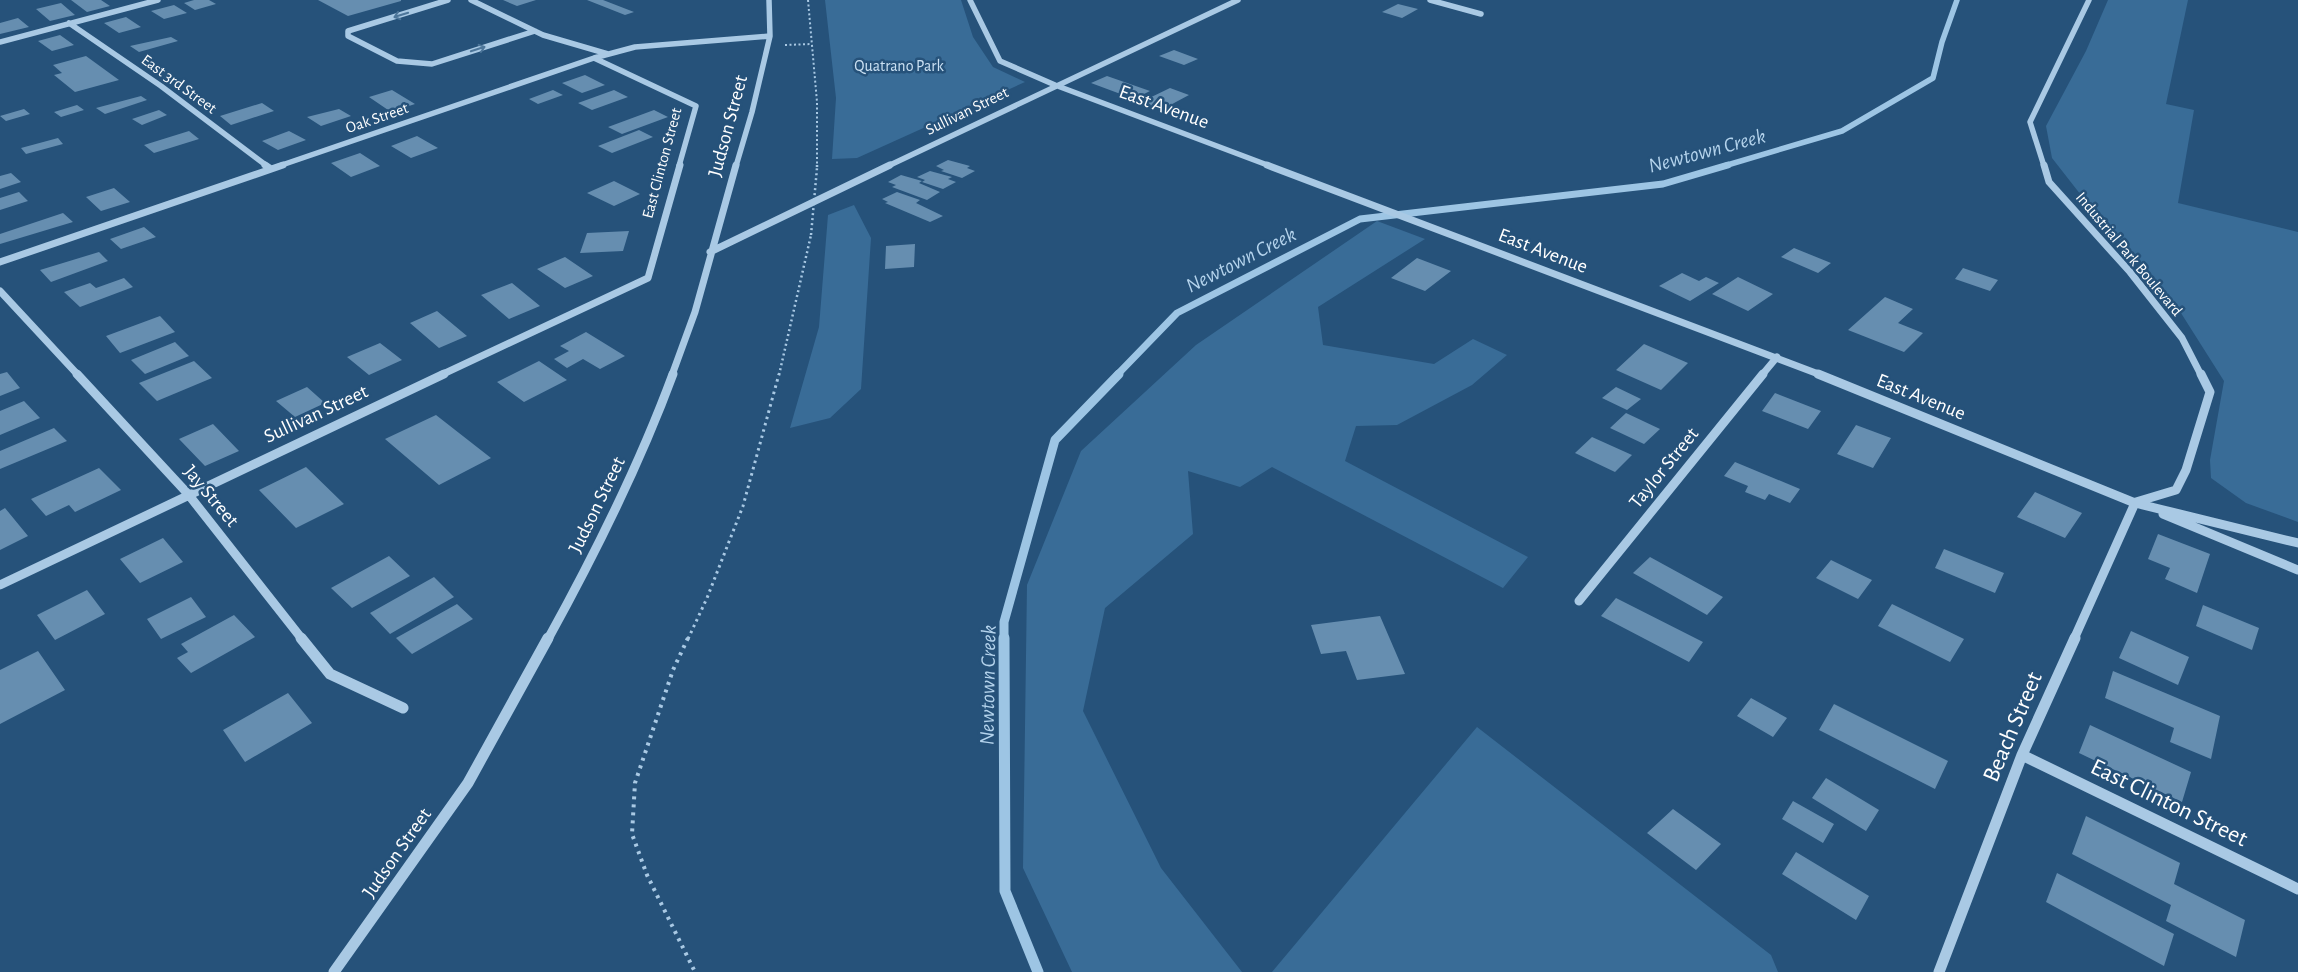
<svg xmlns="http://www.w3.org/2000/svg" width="2298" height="972" font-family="'Alegreya Sans',sans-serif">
<rect width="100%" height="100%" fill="#26527a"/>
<path fill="#396c97" d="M825,0H961L973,37L993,67L1025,82L857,158L832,159L836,98Z
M2108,0H2188L2166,104L2194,110L2178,203L2298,232V522L2246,503L2211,478L2210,460L2224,381L2174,302L2095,213L2052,158L2046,126L2086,51Z
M854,205L871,238L861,389L830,418L790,428L819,327L828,215Z
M1377,221L1425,239L1318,307L1323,345L1434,364L1473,339L1507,355L1472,385L1397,425L1356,426L1345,461L1528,557L1503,588L1272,467L1240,487L1188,471L1193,534L1105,608L1083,711L1161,868L1242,972H1072L1023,868L1027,585L1081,451L1196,345Z
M1477,727L1771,955L1778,972H1272Z"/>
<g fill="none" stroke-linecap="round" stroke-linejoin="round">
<path stroke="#9dc5e4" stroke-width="5.5" d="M1724,166L1842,131L1933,78L1942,42L1957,0"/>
<path stroke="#9dc5e4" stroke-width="7" d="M1117,375L1177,313L1360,219L1663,184L1728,165"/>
<path stroke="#9dc5e4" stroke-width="9" d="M1004,639V622L1055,440L1119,374"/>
<path stroke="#9dc5e4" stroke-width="11" d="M1004,638L1005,891L1038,972"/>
</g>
<path fill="#668eb0" d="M71,0H101L110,6L87,12Z
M194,0H209L216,4L195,10L184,3Z
M318,0H401V1L348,16Z
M503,0H536L517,6Z
M587,0H603L634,12L625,15Z
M61,3L75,15L50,21L36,9Z
M1398,4L1418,9L1402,18L1382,12Z
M174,5L187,13L164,19L151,11Z
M126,17L141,27L119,33L104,23Z
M18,18L29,27L0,34V23Z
M60,35L74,45L52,51L38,41Z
M171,37L178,41L139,52L130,46Z
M1174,50L1198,59L1184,65L1159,56Z
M86,56L119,80L75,92L54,75L62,73L53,65Z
M585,75L605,85L582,93L562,83Z
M1107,76L1150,91L1134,99L1091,83Z
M1170,88L1189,95L1161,110L1141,102Z
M392,90L415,104L391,112L369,97Z
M553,90L563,95L538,104L529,99Z
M614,90L628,97L592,110L578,103Z
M141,96L147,100L105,114L96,108Z
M262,103L274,111L231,125L220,116Z
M77,105L84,110L61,117L54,112Z
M24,109L30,114L6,121L0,116Z
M339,109L351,116L321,126L307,117Z
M159,110L167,115L142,125L132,119Z
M654,110L668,117L622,134L608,127Z
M639,130L653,137L612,153L598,146Z
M189,131L199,139L154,153L144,145Z
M289,131L306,140L278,150L262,141Z
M417,136L438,148L411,158L391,146Z
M58,138L63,144L26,154L21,148Z
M360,153L380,166L351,177L331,163Z
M948,160L970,166L967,168L975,171L962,178L941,171L944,170L936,166Z
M930,171L952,177L948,179L956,182L943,189L922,182L925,180L917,177Z
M11,173L21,182L0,189V176Z
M901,175L922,181L919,183L940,192L927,200L892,187L896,185L888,182Z
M614,181L640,194L614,206L587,193Z
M114,188L130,202L101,211L86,197Z
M19,192L28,201L0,210V198Z
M897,192L920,200L916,203L943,216L930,222L885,203L888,202L882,199Z
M63,213L73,222L0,244V234Z
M144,227L156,237L121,249L110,239Z
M629,231L623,251L580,253L587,233Z
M915,244L914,267L885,269L886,246Z
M1794,248L1831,263L1818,273L1781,257Z
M99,252L108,261L51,282L40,270Z
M565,257L593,276L565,288L537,269Z
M1417,258L1451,271L1425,291L1391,278Z
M1963,268L1998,280L1990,291L1955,279Z
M1682,273L1699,281L1706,277L1719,283L1690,301L1659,286Z
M1738,277L1773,294L1748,311L1712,294Z
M124,278L133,287L80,307L64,292L90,283L96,288Z
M512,283L540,306L509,319L481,295Z
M1885,297L1913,309L1898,323L1923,333L1904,352L1848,330Z
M437,311L467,336L439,348L410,323Z
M160,316L175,332L120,353L106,336Z
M586,332L625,356L600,369L583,359L567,368L554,359L569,351L560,346Z
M175,342L189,356L145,374L131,360Z
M380,343L402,360L369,375L347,357Z
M1644,344L1688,363L1661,390L1616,370Z
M194,361L212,378L157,401L139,383Z
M539,361L567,380L524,402L497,382Z
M7,372L20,388L0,396V374Z
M307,387L325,403L295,417L276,401Z
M1616,387L1641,399L1627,410L1602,398Z
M1775,393L1821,411L1808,429L1762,411Z
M24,401L40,418L0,435V411Z
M1626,413L1660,429L1644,444L1610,428Z
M436,415L491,458L439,485L385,439Z
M213,424L239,451L205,466L179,439Z
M1856,425L1891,438L1873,468L1837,454Z
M54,428L67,441L0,469V451Z
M1592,437L1632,455L1615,472L1575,453Z
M1735,462L1800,489L1790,503L1769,494L1765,500L1745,492L1748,486L1724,476Z
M306,467L344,504L296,528L259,490Z
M99,468L121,490L75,512L69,505L46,516L31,499Z
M2035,492L2082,513L2065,538L2017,517Z
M5,508L28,536L0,550V511Z
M2158,534L2210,554L2197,593L2165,579L2170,568L2148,559Z
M163,538L183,562L140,583L120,559Z
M1944,549L2004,573L1995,593L1935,568Z
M389,556L410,576L352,608L331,588Z
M1650,557L1723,597L1707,615L1633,573Z
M1831,560L1872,580L1858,599L1816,578Z
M434,577L454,597L390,634L370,613Z
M87,590L105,614L55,640L37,615Z
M191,597L206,617L161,639L147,619Z
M1616,598L1703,642L1689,662L1601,616Z
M457,604L473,619L412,654L396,638Z
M1892,604L1964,639L1950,662L1878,626Z
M2203,605L2259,628L2252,650L2196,626Z
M234,615L255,637L191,673L177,658L188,652L181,644Z
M1380,616L1405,674L1357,680L1346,651L1321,654L1311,625Z
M2131,631L2189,657L2178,685L2119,658Z
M38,651L65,690L0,724V670Z
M2113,671L2220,716L2211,759L2170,742L2174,728L2105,698Z
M288,693L312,723L245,762L223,730Z
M1751,698L1787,718L1773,737L1737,716Z
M1834,704L1948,761L1935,789L1819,730Z
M2090,725L2191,772L2182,802L2079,753Z
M1826,778L1879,810L1866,831L1812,798Z
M1793,801L1834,824L1823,843L1782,819Z
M1673,809L1721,844L1696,870L1647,833Z
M2086,816L2180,863L2174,884L2245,920L2236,957L2166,921L2171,905L2072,854Z
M1796,852L1869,896L1856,920L1782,874Z
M2057,873L2174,934L2164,966L2046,902Z"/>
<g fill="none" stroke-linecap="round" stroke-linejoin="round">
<path stroke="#a9c9e4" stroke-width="2" stroke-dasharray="2 2.5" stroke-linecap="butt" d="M808,0L817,102V166
M785,45L812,44"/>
<path stroke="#a9c9e4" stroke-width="2.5" stroke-dasharray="2 3" stroke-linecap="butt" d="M817,165V168
M779,375L811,235"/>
<path stroke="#a9c9e4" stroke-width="3" stroke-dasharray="2.5 4" stroke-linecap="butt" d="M688,639L707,598L743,506L779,374"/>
<path stroke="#a9c9e4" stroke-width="4" stroke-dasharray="3 5" stroke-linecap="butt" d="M688,638L673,670L635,783L632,834L647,875L695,972"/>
<path stroke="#a9c9e4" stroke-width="5.5" d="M448,0L348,31V36L397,61L432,64L535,31
M471,0L543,35L608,54
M970,0L1000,61L1055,85L1270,166
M1430,0L1481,14
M69,23L161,86L267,166
M0,42L158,0
M594,58L696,106L679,166
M279,166L594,58L635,47L770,36
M736,166L752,112L770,36L769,0
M888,166L1238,0
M2044,166L2030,122L2089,0"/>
<path stroke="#a9c9e4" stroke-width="7" d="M265,165L271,169
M1267,165L1821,375
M2044,165L2049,182L2130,272L2182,338L2201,375
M710,252L890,165
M0,262L283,165
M0,291L78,375
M441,375L648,278L680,165
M672,375L695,312L736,165
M1762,375L1777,357"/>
<path stroke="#a9c9e4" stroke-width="9" d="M77,374L188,494L302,639
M1818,374L2135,503L2298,543
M2136,502L2176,490L2186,470L2210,392L2201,374
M2163,514L2298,570
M0,585L444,374
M1579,601L1763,374
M548,639C595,554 639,466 673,374
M2074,639L2135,503"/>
<path stroke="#a9c9e4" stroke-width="11" d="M301,638L330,674L403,708
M2022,755L2298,889
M334,972L468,783L548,638
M1939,972L2022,755L2075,638"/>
<path stroke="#a9c9e4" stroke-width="2.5" stroke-dasharray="2 3" stroke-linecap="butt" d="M811,235L817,168"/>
</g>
<defs><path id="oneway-shaft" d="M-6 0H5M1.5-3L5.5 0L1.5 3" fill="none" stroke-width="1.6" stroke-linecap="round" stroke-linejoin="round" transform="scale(1.25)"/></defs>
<g stroke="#4d769a">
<use href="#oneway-shaft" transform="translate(401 15) rotate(163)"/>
<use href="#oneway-shaft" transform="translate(478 49) rotate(-18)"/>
</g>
<g text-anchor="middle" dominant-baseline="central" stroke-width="5" stroke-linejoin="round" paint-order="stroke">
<g font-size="16" fill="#cbe1f3" stroke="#26527a">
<text x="899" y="66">Quatrano Park</text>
</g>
<g font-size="16" fill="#fff" stroke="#26527a">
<text transform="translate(179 84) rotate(36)">East 3rd Street</text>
<text transform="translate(967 111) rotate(-26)">Sullivan Street</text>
<text transform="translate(377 118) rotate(-19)">Oak Street</text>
<text transform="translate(662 163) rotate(-75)">East Clinton Street</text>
<text transform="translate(2129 254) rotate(50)">Industrial Park Boulevard</text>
</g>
<g font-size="20" fill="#fff" stroke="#26527a">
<text transform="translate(1164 107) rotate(20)">East Avenue</text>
<text transform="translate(728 126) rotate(-75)">Judson Street</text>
<text transform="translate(1543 251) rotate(21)">East Avenue</text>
<text transform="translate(1921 397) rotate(22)">East Avenue</text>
<text transform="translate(316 414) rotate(-25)">Sullivan Street</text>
<text transform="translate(1664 468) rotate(-51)">Taylor Street</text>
<text transform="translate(211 496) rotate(50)">Jay Street</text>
<text transform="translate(597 505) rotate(-64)">Judson Street</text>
<text transform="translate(397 853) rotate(-55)">Judson Street</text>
</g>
<g font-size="21" font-style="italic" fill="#b4d3ec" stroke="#26527a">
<text transform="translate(1707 151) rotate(-15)">Newtown Creek</text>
<text transform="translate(1241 260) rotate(-27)">Newtown Creek</text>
<text transform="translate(988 685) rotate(-89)">Newtown Creek</text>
</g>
<g font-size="24" fill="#fff" stroke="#26527a">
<text transform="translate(2013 727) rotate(-67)">Beach Street</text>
<text transform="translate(2169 803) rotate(26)">East Clinton Street</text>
</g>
</g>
</svg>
